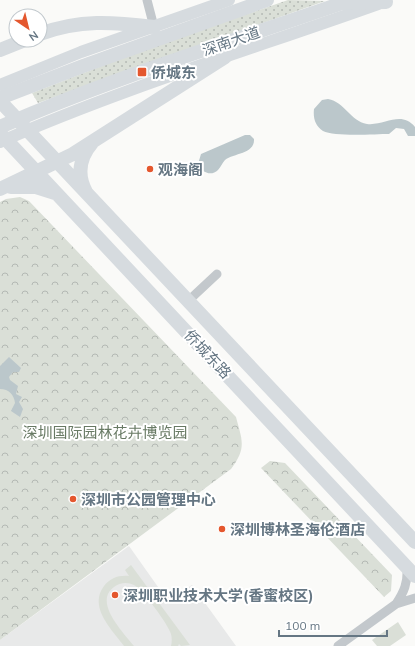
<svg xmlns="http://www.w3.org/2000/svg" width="415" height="646" font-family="Mulish,'Noto Sans SC',sans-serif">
<defs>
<pattern id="grass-dots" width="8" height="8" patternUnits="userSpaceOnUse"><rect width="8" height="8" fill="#dadfd7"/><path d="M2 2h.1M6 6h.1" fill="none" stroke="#b4b9b4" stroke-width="1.8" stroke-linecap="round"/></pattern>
<pattern id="park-crowns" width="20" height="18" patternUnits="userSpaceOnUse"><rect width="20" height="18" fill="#dadfd7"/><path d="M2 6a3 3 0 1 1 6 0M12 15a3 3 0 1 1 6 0" fill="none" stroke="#b4b9b4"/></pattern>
</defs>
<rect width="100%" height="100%" fill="#fafaf8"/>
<path fill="#e8e9e9" d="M129,546L163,594L173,596L192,585L236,646H0V640Z"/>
<path fill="url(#grass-dots)" d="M288,0L325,1L38,103L32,93L148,48Z"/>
<path fill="url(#park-crowns)" d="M20,197L29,201L236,417C242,440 247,448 231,469L0,640V202L6,199Z
M270,461L285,463L392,575L391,591L384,597L261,468Z"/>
<path fill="#dadfd7" d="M131,565L190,645L181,646L179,644L178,646H171C172,642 172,638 171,634C168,624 143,590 134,585C128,582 120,582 114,587C93,602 123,632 134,646H124C112,630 88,607 104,586C110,578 119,575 129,576L125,570Z
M398,622L406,635L390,646H377L372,640Z"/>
<path fill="#bbc7cb" d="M328,99C345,102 350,121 367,124C385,126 401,110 415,127V136H408L404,129L396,128L389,134C375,134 334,137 323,131C315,126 313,118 314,109L322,100Z
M245,135H250L254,139C255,154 234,153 225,160C222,163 221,167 218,170C211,177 201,172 198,164L201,154Z
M9,357L21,368L19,372H13L9,377L10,380L18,386L16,394L22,397L19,402L23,409L20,417L11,411L15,403C14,395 9,389 0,389V366Z"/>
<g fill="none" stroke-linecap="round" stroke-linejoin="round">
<path stroke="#c3c8cc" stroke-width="9" d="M147,0L154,27
M187,302L217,274
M396,604C404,592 408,583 407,567
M338,646L396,604L415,598"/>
<path stroke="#d6dbdf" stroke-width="12" d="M0,85L81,52L229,0
M0,142C123,88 252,49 378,4"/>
<path stroke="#d6dbdf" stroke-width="14" d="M343,3L386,2
M40,34C80,19 113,22 154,27
M0,50L25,40
M0,98L83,66L267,0
M0,101L415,542
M0,127C114,77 234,41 351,0
M0,133L415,576
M11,187H36L55,193
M0,189L73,154L225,57
M86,192C77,175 79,158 92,143"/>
</g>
<g fill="#e4572e" stroke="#fff" stroke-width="1.5">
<rect x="137" y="67" width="10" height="10" rx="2"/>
<circle cx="150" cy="169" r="4"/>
<circle cx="73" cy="499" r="4"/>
<circle cx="222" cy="529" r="4"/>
<circle cx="115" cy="595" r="4"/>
</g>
<g text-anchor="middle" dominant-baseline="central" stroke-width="4" stroke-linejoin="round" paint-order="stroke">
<g font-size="15" fill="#657683" stroke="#fff">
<text transform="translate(231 41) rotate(-19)">深南大道</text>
<text transform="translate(208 354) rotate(47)">侨城东路</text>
</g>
<g font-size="15" font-weight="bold" fill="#657683" stroke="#fff" text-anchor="start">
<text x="151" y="72">侨城东</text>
<text x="158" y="169">观海阁</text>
<text x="81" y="499">深圳市公园管理中心</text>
<text x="230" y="529">深圳博林圣海伦酒店</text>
<text x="123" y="595">深圳职业技术大学(香蜜校区)</text>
</g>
<g font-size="15" fill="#687a64" stroke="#fff">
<text x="105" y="432">深圳国际园林花卉博览园</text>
</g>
</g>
<g transform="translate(28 28) rotate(145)"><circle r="19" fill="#ffffff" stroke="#c1c8cd"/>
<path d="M0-3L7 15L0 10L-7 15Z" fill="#e4572e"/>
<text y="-6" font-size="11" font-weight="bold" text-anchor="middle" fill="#657683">N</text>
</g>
<path d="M279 630v6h108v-6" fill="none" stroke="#657683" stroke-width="2"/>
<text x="285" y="630" font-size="12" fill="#657683" stroke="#ffffff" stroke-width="3" paint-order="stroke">100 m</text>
</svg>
